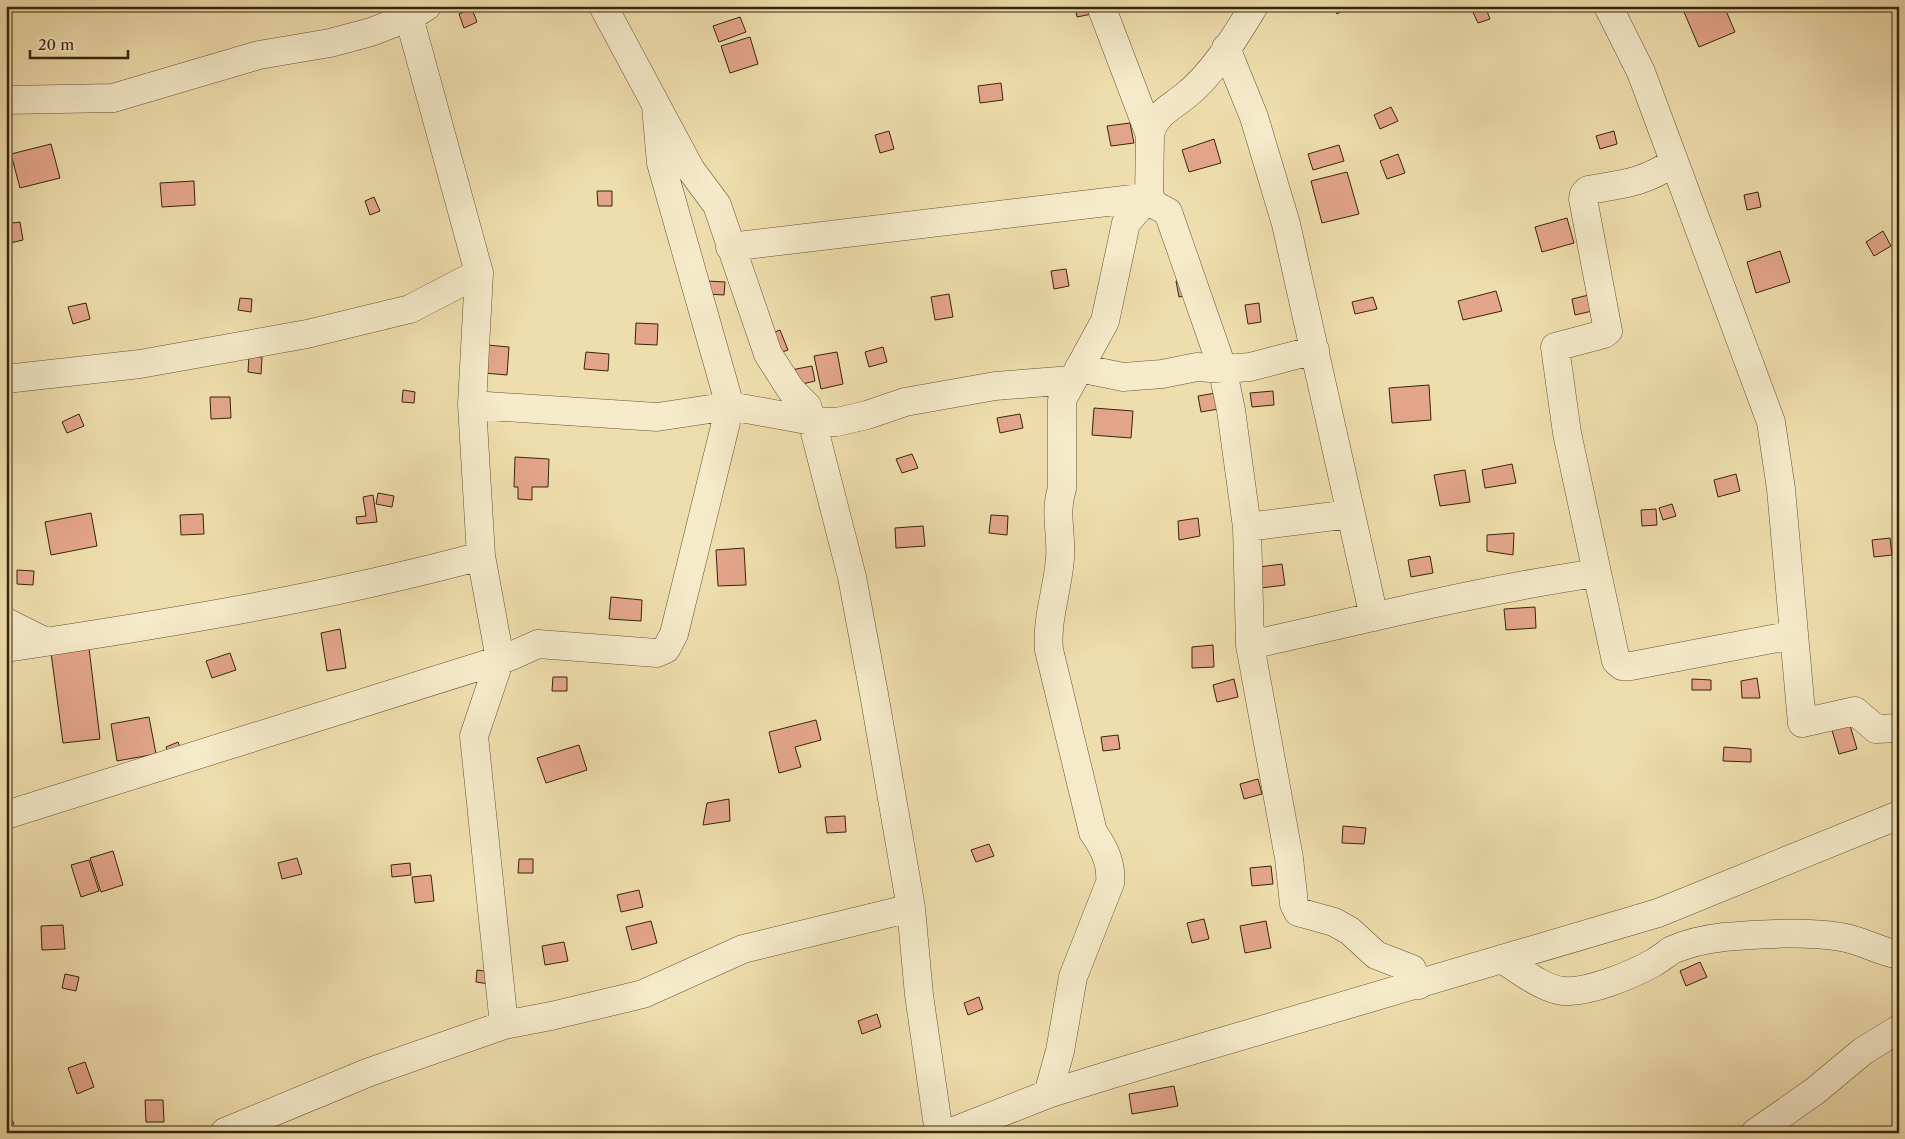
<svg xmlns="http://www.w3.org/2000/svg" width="1905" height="1139" font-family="'Libre Caslon Text',serif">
<rect width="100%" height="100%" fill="#efdead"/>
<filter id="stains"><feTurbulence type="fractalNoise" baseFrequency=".004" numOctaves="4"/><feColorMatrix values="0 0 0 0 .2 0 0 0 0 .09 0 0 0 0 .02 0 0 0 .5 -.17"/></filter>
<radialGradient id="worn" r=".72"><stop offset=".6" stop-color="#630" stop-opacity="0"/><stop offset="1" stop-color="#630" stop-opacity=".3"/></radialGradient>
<path fill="#e4a68b" stroke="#36250e" d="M1075,6H1091L1092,14L1077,17Z
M1332,6H1351L1337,14Z
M1481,6H1485L1490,19L1478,23L1472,10Z
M1697,6H1724L1735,32L1699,47L1684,12Z
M472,9L477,22L464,28L459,14Z
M740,17L746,32L719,42L713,26Z
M750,37L758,64L730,73L721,46Z
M1001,83L1003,100L980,103L978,86Z
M1391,107L1398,121L1380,129L1374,115Z
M1130,123L1134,143L1111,146L1107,126Z
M889,131L894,149L880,153L875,135Z
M1614,131L1617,144L1600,149L1596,136Z
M1214,139L1221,163L1189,172L1182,150Z
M51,144L60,178L20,188L11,154Z
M1339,145L1344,161L1313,170L1308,154Z
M1398,154L1405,173L1387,179L1380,161Z
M1347,172L1359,214L1322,223L1311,181Z
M194,181L195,205L162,207L160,183Z
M597,191H612V206H598Z
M1758,192L1761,207L1747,210L1744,195Z
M374,197L380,211L370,215L365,201Z
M1567,218L1574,243L1542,252L1535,227Z
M20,222L23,240L6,244V224Z
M1883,231L1891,246L1874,256L1866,242Z
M1780,251L1790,282L1756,293L1747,262Z
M1066,269L1069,286L1054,289L1051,271Z
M1189,278L1193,294L1179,297L1176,281Z
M707,281L725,282L724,295L706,294Z
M1496,291L1502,311L1463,320L1458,301Z
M1597,293L1601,309L1575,315L1572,299Z
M949,294L953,317L935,320L931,297Z
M1373,297L1377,309L1355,314L1352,302Z
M240,298L252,299L251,312L238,310Z
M86,303L90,319L73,324L68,307Z
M1259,303L1261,322L1248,324L1245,305Z
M636,323L658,324L657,345L635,344Z
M780,330L788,350L774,355L767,335Z
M487,345L509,347L507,375L484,373Z
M883,347L887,362L869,367L865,352Z
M586,352L609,354L608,371L584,369Z
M837,352L843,384L821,389L814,356Z
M249,356L262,357L261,374L248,372Z
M812,366L815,381L794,386L791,370Z
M1429,385L1431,420L1392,423L1389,388Z
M403,390L415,392L414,403L402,402Z
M1273,391L1274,405L1252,407L1250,393Z
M1222,392L1224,408L1201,412L1198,396Z
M210,397H230L231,418L211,419Z
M1094,408L1133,411L1131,438L1092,435Z
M79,414L84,426L67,433L62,422Z
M1020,414L1023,428L1000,433L997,418Z
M912,454L918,468L902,473L896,459Z
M515,457L549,459L548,487H532V500L518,499V487H514Z
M1512,464L1516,483L1485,488L1482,470Z
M1465,470L1470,502L1440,506L1434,475Z
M1736,474L1740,491L1718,497L1714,480Z
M378,493L394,496L392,507L376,504Z
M373,495L377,522L357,524L356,517L366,516L363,497Z
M1672,504L1676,516L1663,520L1659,508Z
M1656,509L1657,525L1642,526L1641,510Z
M91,513L97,546L51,555L45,522Z
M203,514L204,534L181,535L180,515Z
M991,515L1008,516L1007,535L989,533Z
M1198,518L1200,536L1179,540L1178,521Z
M923,526L925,546L896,548L895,528Z
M1514,533L1513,555L1487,551V535Z
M1890,538L1892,555L1874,557L1872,540Z
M744,548L746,585L718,586L716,550Z
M1430,556L1433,573L1411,577L1408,560Z
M1282,564L1285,585L1261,588L1259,567Z
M17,570L34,571L33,585L17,584Z
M611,597L642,600L641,621L609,619Z
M1535,607L1536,628L1506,630L1504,609Z
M340,629L346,668L327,671L321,633Z
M1213,645L1214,667L1192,668V647Z
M89,648L100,739L63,743L51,653Z
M230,653L236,670L212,678L206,661Z
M553,677H567V691H552Z
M1757,678L1760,698H1742L1741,681Z
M1234,679L1238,697L1217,702L1213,685Z
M1692,679L1711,680V690H1692Z
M149,717L156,754L117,761L111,724Z
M816,720L821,740L795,747L801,767L779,773L769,732Z
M1849,722L1857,749L1839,754L1831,727Z
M1118,735L1120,749L1103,751L1101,737Z
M178,742L183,756L171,761L166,747Z
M579,745L587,770L546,783L537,758Z
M1724,747L1751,749V762L1723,761Z
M1258,779L1262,794L1244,799L1240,784Z
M729,799L730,821L703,825L707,803Z
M845,816L846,832L827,833L825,817Z
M1343,826L1366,828L1364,844L1342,843Z
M989,844L994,856L976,862L971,850Z
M113,851L123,885L101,892L90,858Z
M297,858L302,874L282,879L278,863Z
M519,859H533V873H518Z
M89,860L99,891L81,897L71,865Z
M410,863L411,875L392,877L391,865Z
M1271,866L1273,884L1252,886L1250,868Z
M431,875L434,901L415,903L412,877Z
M639,890L643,907L621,912L617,895Z
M1204,919L1209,939L1192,943L1187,923Z
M651,921L657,943L632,950L626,927Z
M1266,921L1271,948L1245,953L1240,926Z
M63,925L65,949L42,950L41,926Z
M564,942L568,961L545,965L542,946Z
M1700,962L1707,977L1686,986L1680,971Z
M477,970L490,972L489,984L476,982Z
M65,974L79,977L76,991L62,988Z
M979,997L983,1009L968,1015L964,1003Z
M877,1014L881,1027L862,1034L858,1021Z
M85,1062L94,1087L77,1094L68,1068Z
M1174,1086L1178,1106L1132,1114L1129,1094Z
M145,1100H163L164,1122H146Z
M6,1105L14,1124L6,1127Z"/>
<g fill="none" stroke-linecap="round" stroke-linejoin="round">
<defs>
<path id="minor" d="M406,6L479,273L472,405L481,556L500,659L474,736L504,1025
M603,6L691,170L717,205L768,354L791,390L807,406L812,421L852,577L874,694L911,908L919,995L939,1133
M1608,6L1641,72L1771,422L1781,489L1802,723L1855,711L1876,729L1899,728
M1226,48L1254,117L1286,224L1374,617
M6,100L113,98L259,55L330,43L371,32L410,17L427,6
M1150,135C1154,115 1170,108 1185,96C1214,73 1235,37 1254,6
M1674,162C1644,183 1623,184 1588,190L1584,194L1583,199L1608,331L1604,334L1555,347L1567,433L1616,661L1622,666H1631L1793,635
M730,247L1149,197L1155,205L1168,212L1222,367L1231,410L1247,527L1250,645L1289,858L1294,904L1298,912L1334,922L1350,931L1376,955L1412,969L1419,985
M1079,368L1123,377L1162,374L1197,367L1224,369L1250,367L1315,350
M6,379L140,364L307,334L410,309L479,273
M472,405L657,417L730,406L812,421L837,422L867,415L905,402L995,386L1072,380
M1247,527L1350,514
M6,622L46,642
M1250,645C1366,619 1480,590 1597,573
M6,648C166,624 325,598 481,556
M6,815L509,657L538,644L657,653L666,649L674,634L730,406L661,163L656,106
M1503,960C1520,970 1543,989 1563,991C1588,993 1632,975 1653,963C1660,959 1666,954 1672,950C1688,943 1707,939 1724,937C1762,934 1803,931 1841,937C1861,940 1878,951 1899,955
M1048,1094L1060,1051L1073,977L1110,883C1112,863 1104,848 1093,832L1049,650C1046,619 1058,589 1060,558C1062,535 1054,511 1062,489V400L1105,321L1126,223L1149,197L1150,135L1101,6
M225,1132L367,1073L504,1025L551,1016L643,994L743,949L911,908
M949,1133L1048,1094L1119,1072L1658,913L1899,815
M1755,1133L1815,1091L1863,1051L1899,1029"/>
</defs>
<use href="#minor" stroke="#645336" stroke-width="29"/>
<use href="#minor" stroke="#f5eaca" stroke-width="28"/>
</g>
<rect width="1905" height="1139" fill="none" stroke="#efdead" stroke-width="25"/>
<rect x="8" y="8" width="1890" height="1124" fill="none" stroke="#36250e" stroke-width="2.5"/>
<rect x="12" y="12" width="1880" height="1114" fill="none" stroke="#36250e"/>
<path d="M30 50v8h98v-8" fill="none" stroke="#36250e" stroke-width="2.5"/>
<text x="38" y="50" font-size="15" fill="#36250e" stroke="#f5eaca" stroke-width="4" paint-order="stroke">20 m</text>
<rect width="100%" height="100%" filter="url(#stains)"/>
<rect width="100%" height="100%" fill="url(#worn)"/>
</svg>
